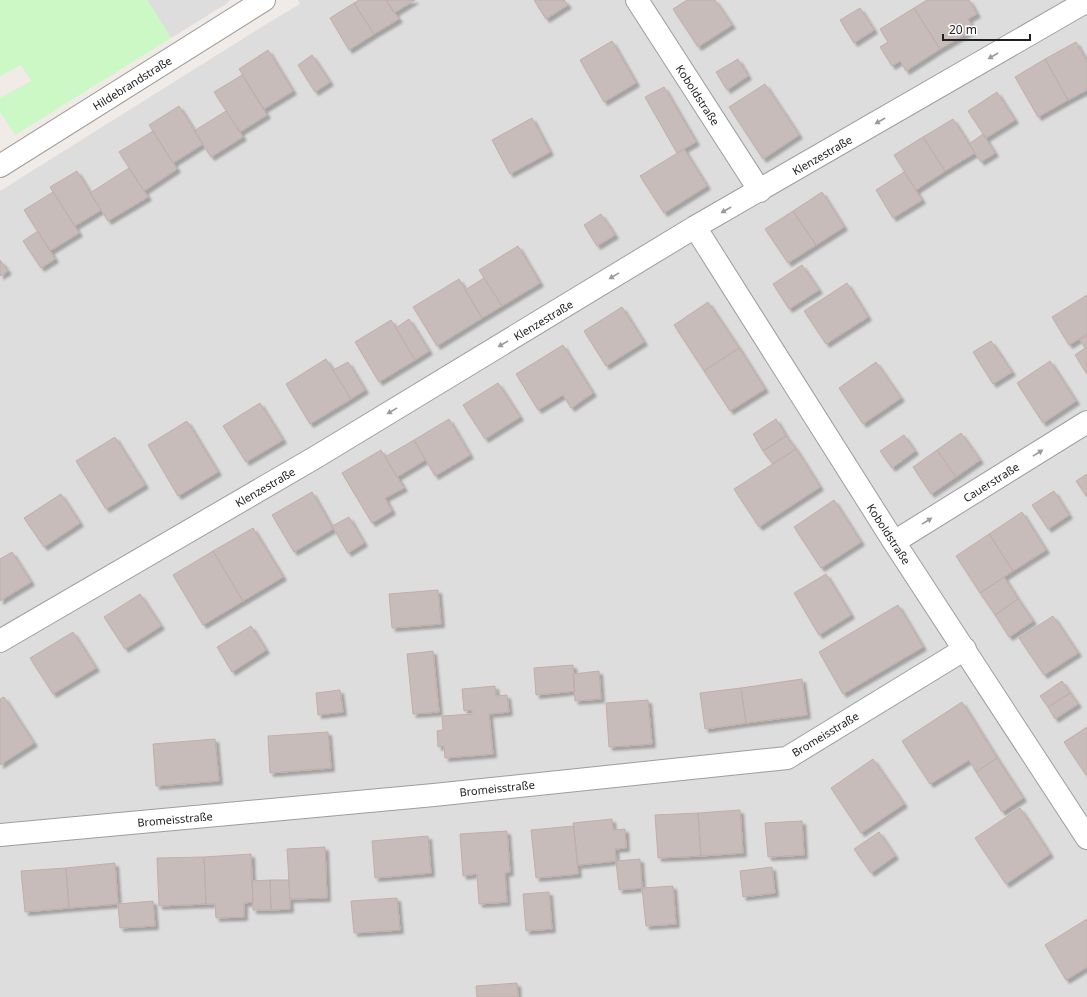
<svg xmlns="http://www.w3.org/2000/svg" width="1087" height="997" font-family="'Noto Sans',sans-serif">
<defs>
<filter id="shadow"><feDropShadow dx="3.5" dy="3.5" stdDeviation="1" flood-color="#0004"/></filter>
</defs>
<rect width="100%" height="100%" fill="#f0ebe6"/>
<path fill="#dedddd" d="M147,0H230L226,4L171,38Z
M298,0H1087V997H0V191L268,23L300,4Z"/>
<path fill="#ccf8c5" d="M0,0H147L171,38L15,135L0,112V98L31,81L21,65L0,76Z"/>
<path fill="#c8bcba" stroke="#c1aea9" filter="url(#shadow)" d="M359,0H386L399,19L374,34L354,3Z
M386,0H415L394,13Z
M534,0H564L568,5L546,19Z
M687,0H715L732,25L698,47L673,9Z
M927,0H969L977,14L968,19L974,29L940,49L914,8Z
M354,3L374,34L349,50L330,18Z
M860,8L874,30L854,43L840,20Z
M914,8L940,49L906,71L900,61L892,66L880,47L888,42L880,29Z
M612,41L636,83L604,102L580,60Z
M1076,42L1087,62V90L1068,100L1045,59Z
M268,50L293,91L264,109L239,69Z
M312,55L330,82L315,92L298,65Z
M738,59L748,76L727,90L716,72Z
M1045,59L1068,100L1038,117L1015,77Z
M242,75L267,115L240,132L214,92Z
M765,84L799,135L763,159L729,107Z
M664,87L696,142L677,153L645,97Z
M997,92L1015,120L986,138L968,111Z
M179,106L203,144L173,163L149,125Z
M226,111L243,137L211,157L194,131Z
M532,118L550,152L510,174L492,140Z
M953,119L975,153L945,171L923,137Z
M153,131L177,169L144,191L119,152Z
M983,134L995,153L981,162L969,144Z
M923,137L945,171L916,190L894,155Z
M684,149L707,186L664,213L640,176Z
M129,168L148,197L108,221L90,193Z
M77,171L101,210L75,226L50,187Z
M904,172L922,200L893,218L876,190Z
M53,192L79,233L50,251L24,210Z
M822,192L844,227L816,245L793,211Z
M793,211L816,245L788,263L765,229Z
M601,214L615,235L597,246L584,225Z
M38,231L55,259L41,268L23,241Z
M518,246L540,283L502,306L479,270Z
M0,260L8,271L0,276Z
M802,265L819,290L789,309L773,284Z
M484,278L502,306L482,318L465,290Z
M459,279L482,318L437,346L413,307Z
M847,283L868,317L826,344L804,311Z
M1087,295V334L1069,345L1052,317Z
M708,302L739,348L704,371L674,325Z
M622,307L644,342L606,366L584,331Z
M409,319L429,351L415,360L396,328Z
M391,320L415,360L379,382L355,342Z
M1087,336V374L1075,355L1085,348L1080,340Z
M991,341L1012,372L993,384L973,352Z
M563,345L593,393L571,408L563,395L538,410L516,374Z
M739,348L765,389L730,411L704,371Z
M326,359L351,399L310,424L286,384Z
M1050,361L1076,401L1043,423L1017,383Z
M348,362L365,390L351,399L333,370Z
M876,362L901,398L863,424L839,388Z
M498,383L520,417L485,439L463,405Z
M260,403L283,440L246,462L223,426Z
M449,419L470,455L435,476L414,440Z
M776,419L786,436L763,451L753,434Z
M187,421L218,472L178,496L148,445Z
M961,433L980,460L956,477L937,450Z
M904,435L915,451L892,468L880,451Z
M786,436L796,449L773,464L763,451Z
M115,437L145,485L106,509L76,461Z
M414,440L425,460L397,477L385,457Z
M796,449L820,487L759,527L734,489Z
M381,450L404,488L385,498L392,511L372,523L342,473Z
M937,450L956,477L931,494L913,467Z
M1087,474V497L1076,481Z
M1054,491L1069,515L1048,529L1032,505Z
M312,492L333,529L294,552L272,515Z
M61,494L80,523L44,547L24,518Z
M834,500L861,542L821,568L794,527Z
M1022,512L1046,550L1013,571L989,534Z
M349,517L364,543L348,553L332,526Z
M253,528L283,577L243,601L213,551Z
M989,534L1013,571L980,593L956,556Z
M213,551L243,601L203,625L173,575Z
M12,552L31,582L0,601V559Z
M826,574L851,615L819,635L794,593Z
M1004,577L1018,599L995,615L980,593Z
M438,590L441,624L392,628L389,594Z
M140,594L161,626L125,649L104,617Z
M1018,599L1033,621L1009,637L995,615Z
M898,605L923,647L843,694L819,652Z
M1053,616L1078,653L1044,675L1019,638Z
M251,626L266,650L232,672L217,647Z
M73,632L96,668L53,694L30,658Z
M433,651L439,712L413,714L407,654Z
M573,665L575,691L536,695L534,668Z
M599,671L601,699L575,701L573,674Z
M802,679L807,715L746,723L741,688Z
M1062,681L1070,693L1048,707L1040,696Z
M495,686L496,696L507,695L509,712L489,714L493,754L445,758L444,746L438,747L437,731L443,730L442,716L472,714V710L464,711L462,689Z
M741,688L746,723L705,729L700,693Z
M340,690L343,712L318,715L316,693Z
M1070,693L1078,704L1055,719L1048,707Z
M4,697L34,743L0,765V699Z
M648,700L652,744L609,747L606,703Z
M962,702L997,758L976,772L969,760L930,784L902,741Z
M1087,727V775H1086L1064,742Z
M328,732L331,768L270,773L268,736Z
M215,739L219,781L156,786L153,744Z
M997,758L1023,798L1002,812L976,772Z
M873,759L904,804L861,833L831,788Z
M1020,808L1050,854L1006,884L975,838Z
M740,810L743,853L701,856L698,813Z
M698,813L701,856L658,858L655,815Z
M612,819L613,830L625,829L626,848L615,849L616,861L578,865L573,823Z
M802,821L804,855L768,857L765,823Z
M574,826L578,874L536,878L531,830Z
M507,831L510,872L505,873L507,902L479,904L477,874L463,876L460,834Z
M879,832L895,856L871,873L854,849Z
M428,836L431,873L375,878L372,841Z
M325,847L327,898L290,899L287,849Z
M251,854L253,902L244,903V917L216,918L215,904H206L204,857Z
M204,857L206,904L159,906L157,858Z
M640,859L642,888L619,890L616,861Z
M115,863L118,904L69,908L66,868Z
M772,867L775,893L743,897L740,871Z
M66,868L69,908L25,912L21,871Z
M270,880L271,910H253L252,881Z
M270,880H289L290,909L271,910Z
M673,886L676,924L646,926L642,888Z
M549,892L552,929L526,931L523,894Z
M397,898L400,930L354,933L351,901Z
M153,901L155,926L120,928L118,904Z
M1087,919V967L1066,980L1045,945Z
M517,983L518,997H477L476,986Z"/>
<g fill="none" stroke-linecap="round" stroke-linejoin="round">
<defs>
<path id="street" d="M637,0L760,191
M0,166L264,0
M695,227L894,542L1087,838
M894,542L1087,422
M0,641L316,457L695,227L1087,1
M0,835L434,795L787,758L965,649"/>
</defs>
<use href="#street" stroke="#9d9d9d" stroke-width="24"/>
<use href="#street" stroke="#fff" stroke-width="22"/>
</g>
<defs><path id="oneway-solid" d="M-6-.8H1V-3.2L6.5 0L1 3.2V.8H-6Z"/></defs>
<g fill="#9b9b9b">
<use href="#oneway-solid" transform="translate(993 56) rotate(150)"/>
<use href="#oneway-solid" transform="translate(880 121) rotate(150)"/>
<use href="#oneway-solid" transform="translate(726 210) rotate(150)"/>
<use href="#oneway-solid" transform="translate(614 276) rotate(149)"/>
<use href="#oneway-solid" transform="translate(503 344) rotate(149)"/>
<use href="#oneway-solid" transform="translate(392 411) rotate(149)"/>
<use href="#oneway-solid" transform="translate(1038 453) rotate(-32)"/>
<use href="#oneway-solid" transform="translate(927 521) rotate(-32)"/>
</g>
<g text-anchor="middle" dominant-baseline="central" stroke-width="3" stroke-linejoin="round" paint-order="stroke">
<g font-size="11" fill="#202020" stroke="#fff">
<text transform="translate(132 83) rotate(-32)">Hildebrandstraße</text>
<text transform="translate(698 95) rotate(57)">Koboldstraße</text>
<text transform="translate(822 155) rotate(-30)">Klenzestraße</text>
<text transform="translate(543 320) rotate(-31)">Klenzestraße</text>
<text transform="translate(991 482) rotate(-32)">Cauerstraße</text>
<text transform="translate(265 487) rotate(-30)">Klenzestraße</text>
<text transform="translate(889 534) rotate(57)">Koboldstraße</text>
<text transform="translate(825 734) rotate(-31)">Bromeisstraße</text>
<text transform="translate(497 788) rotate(-6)">Bromeisstraße</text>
<text transform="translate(175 819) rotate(-5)">Bromeisstraße</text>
</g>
</g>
<path d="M943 34v6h87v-6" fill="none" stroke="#202020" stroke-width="2"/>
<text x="949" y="34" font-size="12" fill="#202020" stroke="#ffffff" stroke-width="3" paint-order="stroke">20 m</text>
</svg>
